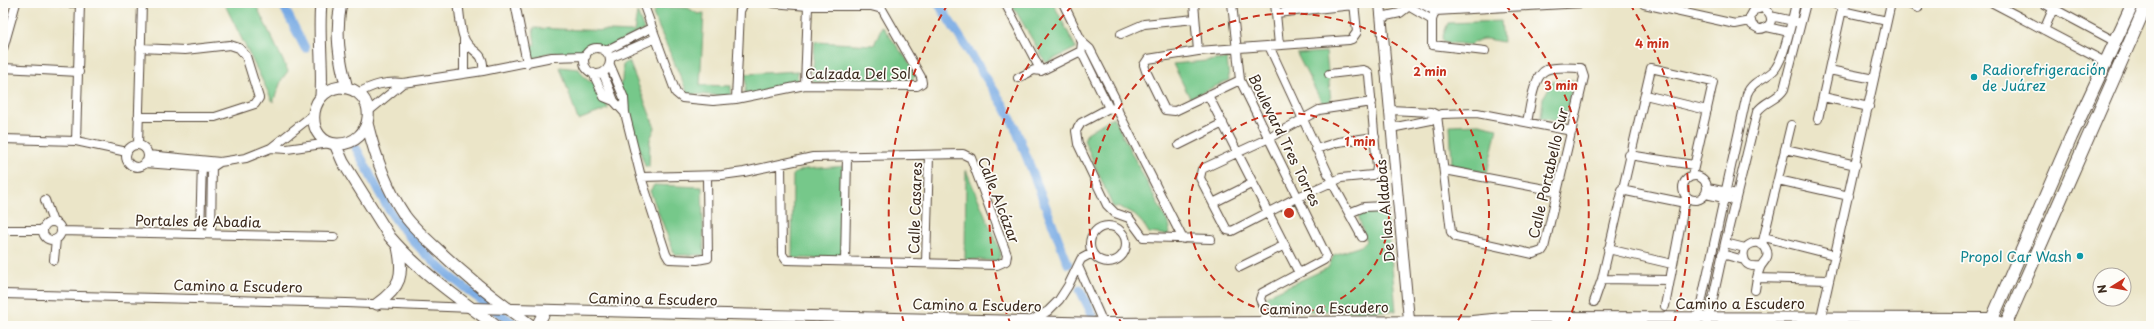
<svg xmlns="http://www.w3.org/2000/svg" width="2154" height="329" font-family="'Playpen Sans',sans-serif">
<rect width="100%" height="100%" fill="#fdfcf7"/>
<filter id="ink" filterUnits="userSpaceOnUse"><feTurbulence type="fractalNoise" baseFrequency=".025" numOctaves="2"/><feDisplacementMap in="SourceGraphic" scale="8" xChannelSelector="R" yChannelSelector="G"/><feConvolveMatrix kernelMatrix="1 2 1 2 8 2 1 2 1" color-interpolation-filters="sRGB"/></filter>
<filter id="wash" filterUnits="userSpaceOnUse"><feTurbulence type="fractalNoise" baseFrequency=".012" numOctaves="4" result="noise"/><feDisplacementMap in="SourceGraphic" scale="16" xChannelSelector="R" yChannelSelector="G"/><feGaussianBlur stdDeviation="0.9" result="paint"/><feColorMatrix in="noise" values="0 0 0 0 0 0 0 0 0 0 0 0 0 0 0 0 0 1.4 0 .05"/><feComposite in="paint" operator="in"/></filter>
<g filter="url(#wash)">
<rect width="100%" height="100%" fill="#ebe5c8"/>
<path fill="#76c88a" stroke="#587954" d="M224,3H255L288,71L282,79L273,102Z
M1011,3H1053L1076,48L1046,63Z
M657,7L688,8L698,14L704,13L700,85L731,86V96L688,94L653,14Z
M637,12L644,30L605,48H593L582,53H548L535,58L530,55L529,46L535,45L533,28L634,32Z
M1501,21L1503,42C1489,40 1483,35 1471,45L1443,42L1442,38L1448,23Z
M882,26L917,73L911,81L815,82L812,80L815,42L874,45Z
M1326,52L1331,102L1323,105L1297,54Z
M1227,59L1229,80L1190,98L1173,64Z
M629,61L655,128L650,139L649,167L645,166L618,87L622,81L623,64Z
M560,67L579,69C588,84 588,79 601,86L608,109L578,120Z
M798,71L797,84L745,96L746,74Z
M1574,80L1563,123L1541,118L1543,98L1553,81Z
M1113,117L1170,227L1168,235L1149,233C1141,219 1130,208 1113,207L1084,140L1087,133Z
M1479,124L1497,128L1487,173L1452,165L1450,125Z
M846,166L843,259L792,258L793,174L805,169Z
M966,170L1001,253L998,261L965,259Z
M654,185L702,187L704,255H675L650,191Z
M1387,211L1396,311H1273L1266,296L1328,268L1334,255L1361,246L1366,241L1358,215L1365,212Z"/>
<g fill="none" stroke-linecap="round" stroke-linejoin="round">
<path stroke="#78aae4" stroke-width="9" d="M282,3L305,48
M938,3L1004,106L1015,127L1068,264
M356,148C368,170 378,192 391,213C421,258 474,297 518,326
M1080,290L1093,316"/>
</g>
</g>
<g filter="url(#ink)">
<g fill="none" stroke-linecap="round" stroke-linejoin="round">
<defs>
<path id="minor" d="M63,3H80
M458,3C460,14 460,28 464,38C470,54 485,49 483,71
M643,3L676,93L682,98L713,101L736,99L805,85L917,86L922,83L921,77L882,9L871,6H808L772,3
M1005,3L1041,71
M1063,3L1082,42L1090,49L1116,100L1118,111L1183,239
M1194,3L1198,51
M1232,3L1240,80L1326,255L1324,260L1262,293L1260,299L1270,323
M1275,3L1279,45
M1420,3L1435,11L1584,3
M1756,3C1760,7 1766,9 1769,13C1775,22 1767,29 1759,29L1752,25L1750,17L1754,10L1762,8
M1833,3L1839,6L1847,4
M1906,3L1918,8
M1993,3L2107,63
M2043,3L2116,42
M1644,4L1735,24L1750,21
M1410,7L1432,20
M516,8L527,63
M1435,11L1432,20V45L1485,51
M1842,11L1887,21
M1276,13L1354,5
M1771,16L1797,22
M1381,17L1400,13L1413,3
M1767,27L1789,32
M2044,30L2053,9
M1121,34L1144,24L1195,19
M464,39V74
M1082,42L1081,51L1109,108L1113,109
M1269,46L1332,182L1362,237
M584 61a13 13 0 1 1 26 0a13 13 0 1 1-26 0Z
M3,49L16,3
M605,51L651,28
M610,58L656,38
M610,65L624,98L625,113L641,177L666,254L669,259L697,260L708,258L707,177
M3,68L79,72
M1829,70L1874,79
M593,73L604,97L614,101
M603,73L614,101L625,113
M1329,74L1363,70L1368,72L1369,75L1377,167L1376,173L1373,175L1341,178L1298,197L1232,231L1227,230L1200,178L1202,169L1269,138L1319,110L1372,102
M1018,78L1034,70L1041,71L1081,51
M1240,80L1175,111L1165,110L1146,71L1144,65L1148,59L1198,51L1349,40L1352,39L1357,32L1354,3
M805,85L808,6
M358,93C373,85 386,81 403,83L483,71L552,57L586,56
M1208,95L1299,273
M1645,95L1707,110
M1823,97L1869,107
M736,99L740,11L744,3
M1109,108L1081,123L1076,131L1078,144L1107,205L1115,213L1129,218L1143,237L1211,239
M1390,110L1431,112L1437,115
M369,111L403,83
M1437,115L1451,232L1456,237L1533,254L1542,251L1544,248L1584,77L1581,68C1571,68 1556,66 1546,70C1533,76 1530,109 1527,122
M138,117H215L255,104L259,98L246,56L239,48L230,45L185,50L140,48
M1818,119L1843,5
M1391,128L1431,120L1441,114L1477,113L1572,131
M3,139L76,141L127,152
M76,141L80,3
M138,145L142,3
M1179,145L1223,123
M126 156a11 11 0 1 1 22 0a11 11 0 1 1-22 0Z
M271,148L287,149L330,143
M1316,149L1338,142L1375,137
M1785,149L1856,165
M148,155L220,162L246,158L271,148L313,115
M1629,155L1694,165
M145,163L211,168L220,162
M1445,170L1556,191
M1683 188a12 12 0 1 1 24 0a12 12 0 1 1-24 0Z
M641,177L722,175L744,172L813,157L963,154L971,158L1007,255L1006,261L997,265L786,260L782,254L781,164
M1778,180L1849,196
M1708,188L1737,194
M1621,190L1685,203
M1706,194L1728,199
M45,200L53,222
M1213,203L1253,183
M1349,213L1364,207L1385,206
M43 231a9 9 0 1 1 18 0a9 9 0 1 1-18 0Z
M1090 244a18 18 0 1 1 36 0a18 18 0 1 1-36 0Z
M3,230H43
M61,231L334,237
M200,234L202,162
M211,234L212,163
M1764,237L1834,255
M1725,243L1745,248
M1762,245L1791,125
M1608,249L1672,264
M1722,254L1744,260
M54,260L56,239
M845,261L847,157
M926,263L929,155
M1078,266L1103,323
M1240,267L1285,245
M1757,278L1829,280
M1602,279L1669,280
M1755,290C1756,283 1757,275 1760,268C1762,262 1771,258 1766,249C1760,237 1741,244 1744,257C1745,266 1752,267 1760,266
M3,294L346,303L472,308
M1594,302L1602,279L1651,68L1713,82L1692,176
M1665,306L1686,196
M1821,317L1891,3
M1032,320L1048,311L1059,300L1068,286L1081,259L1092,253
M1519,326L1520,317
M1696,326L1747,94C1752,80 1767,79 1775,69C1785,56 1792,20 1796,3
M1707,326L1725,243L1757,112C1764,101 1778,100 1784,89L1806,3"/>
<path id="tertiary" d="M1380,3L1409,320
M472,308L1103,323L1472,321L1513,317L1992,318L2007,326
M1480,322L1499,326"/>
<path id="secondary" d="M321,3C318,34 323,65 321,96
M341,3C335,33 339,59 347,88
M340,87C381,89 375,145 337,144C306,143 305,92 340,87Z
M367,123C375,156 386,188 405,216C413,227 424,237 435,247C465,276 498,302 532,326
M335,144L343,162L390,237C420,272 459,299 496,326
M377,304C401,287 404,275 398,247
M540,326L539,322L545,311"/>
<path id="primary" d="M1989,326L2071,137L2133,3
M2005,326L2147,3"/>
</defs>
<use href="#minor" stroke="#554638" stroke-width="10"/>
<use href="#tertiary" stroke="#554638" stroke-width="12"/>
<use href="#secondary" stroke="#554638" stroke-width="13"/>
<use href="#primary" stroke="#554638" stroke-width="14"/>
<use href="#minor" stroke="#fff" stroke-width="8"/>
<use href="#tertiary" stroke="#fff" stroke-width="10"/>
<use href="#secondary" stroke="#fff" stroke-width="11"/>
<use href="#primary" stroke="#fff" stroke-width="12"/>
</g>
</g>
<g fill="none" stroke="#c8321e" stroke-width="2" stroke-dasharray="7 5">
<circle cx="1289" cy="213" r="100"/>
<path d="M1123 325A200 200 0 1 1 1455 325"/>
<path d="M1011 325A300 300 0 0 1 1073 5M1505 5A300 300 0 0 1 1567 325"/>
<path d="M904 323A400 400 0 0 1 948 4M1630 4A400 400 0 0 1 1674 323"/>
</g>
<g fill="#0f9aa8" stroke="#fdfcf7" stroke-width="1.5">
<circle cx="1974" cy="77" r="4"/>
<circle cx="2080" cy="256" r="4"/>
</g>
<g text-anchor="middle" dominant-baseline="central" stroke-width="3.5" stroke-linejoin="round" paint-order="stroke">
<g font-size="14" fill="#0d838f" stroke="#fdfcf7" text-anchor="start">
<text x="1982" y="69">Radiorefrigeración<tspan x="1982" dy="16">de Juárez</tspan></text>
<text x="2072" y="256" text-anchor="end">Propol Car Wash</text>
</g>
<g font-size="14" fill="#3b2a1e" stroke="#fdfcf7">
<text x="858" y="73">Calzada Del Sol</text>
<text transform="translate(1285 140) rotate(64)">Boulevard Tres Torres</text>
<text transform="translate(1548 173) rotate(-77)">Calle Portabello Sur</text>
<text transform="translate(999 200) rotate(69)">Calle Alcázar</text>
<text transform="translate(915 208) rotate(-88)">Calle Casares</text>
<text transform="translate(1385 211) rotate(-95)">De las Aldabas</text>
<text transform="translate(198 221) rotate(1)">Portales de Abadia</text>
<text transform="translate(238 286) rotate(1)">Camino a Escudero</text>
<text transform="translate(653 299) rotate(1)">Camino a Escudero</text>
<text x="1740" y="303">Camino a Escudero</text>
<text transform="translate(977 305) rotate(1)">Camino a Escudero</text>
<text transform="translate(1324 308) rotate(-1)">Camino a Escudero</text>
</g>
</g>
<circle cx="1289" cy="213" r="6" fill="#c8321e" stroke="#fdfcf7" stroke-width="2"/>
<g font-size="12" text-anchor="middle" font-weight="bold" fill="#c8321e" stroke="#fdfcf7" stroke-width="3.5" stroke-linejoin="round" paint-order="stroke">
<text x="1652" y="48">4 min</text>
<text x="1430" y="76">2 min</text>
<text x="1561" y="90">3 min</text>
<text x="1360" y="146">1 min</text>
</g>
<rect width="2154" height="329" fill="none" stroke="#fdfcf7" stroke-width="16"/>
<g transform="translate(2112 287) rotate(259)"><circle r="19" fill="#fdfcf7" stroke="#afa8a0"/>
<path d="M0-3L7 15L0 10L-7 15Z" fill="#c8321e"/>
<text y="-6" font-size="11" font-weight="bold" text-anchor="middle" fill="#3b2a1e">N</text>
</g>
</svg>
